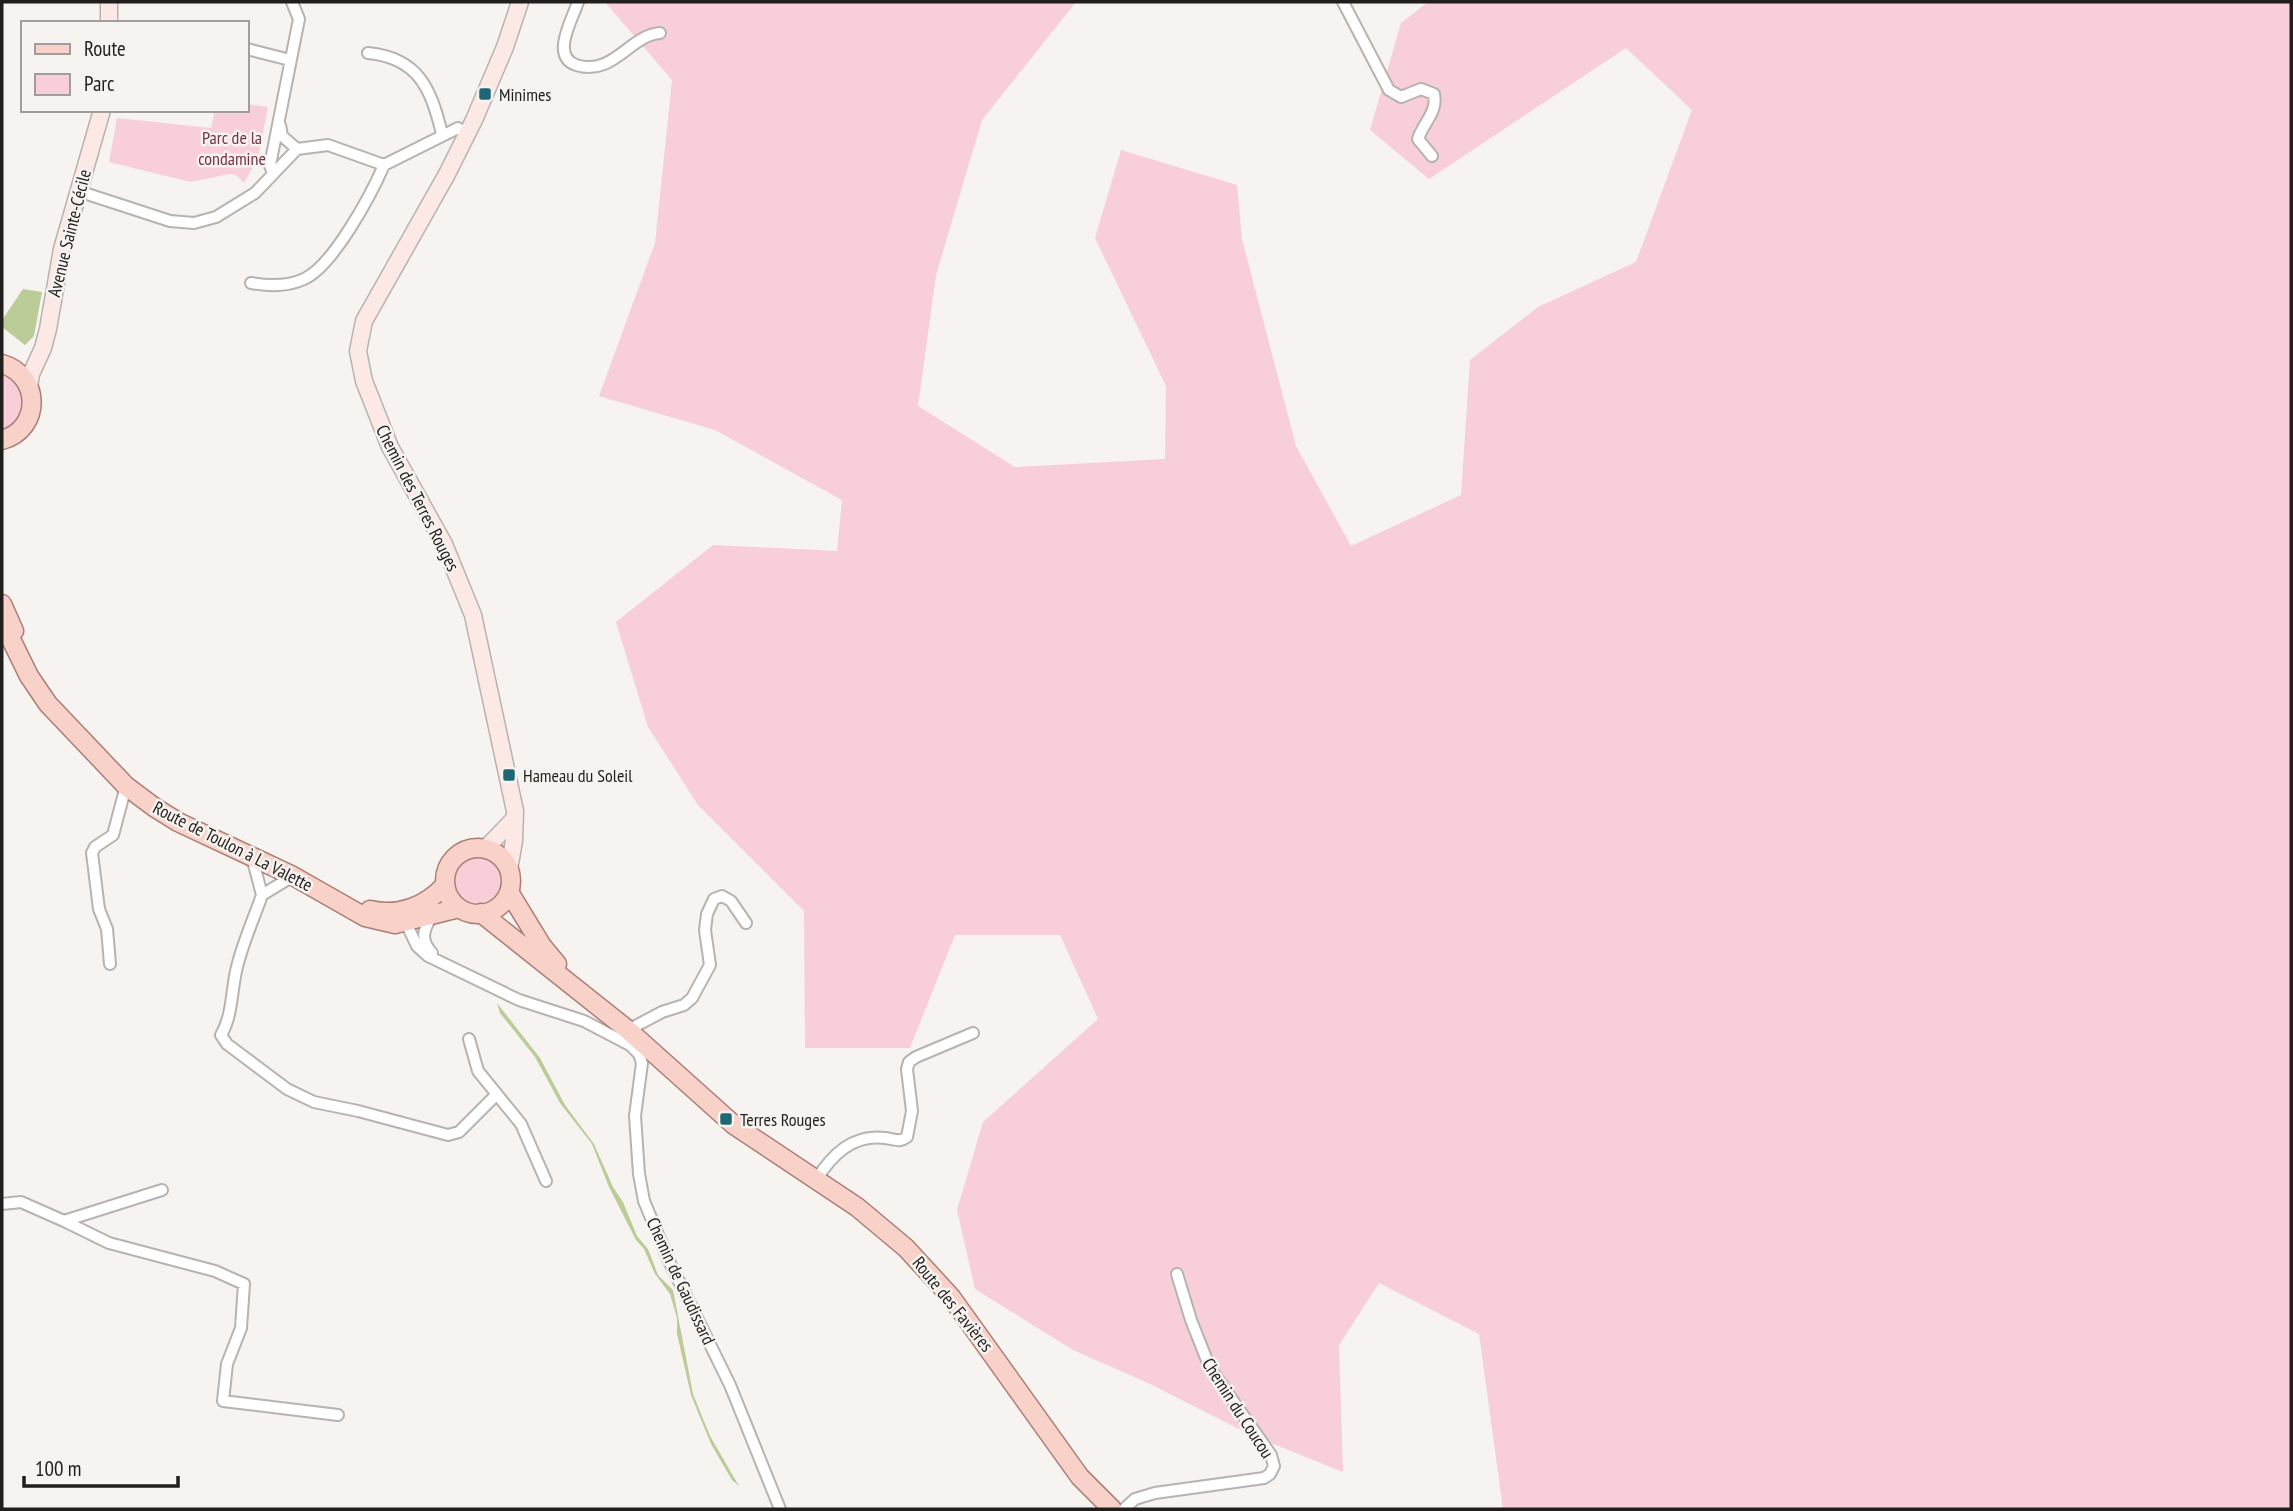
<svg xmlns="http://www.w3.org/2000/svg" width="2293" height="1511" font-family="'PT Sans Narrow',sans-serif">
<rect width="100%" height="100%" fill="#f6f3f0"/>
<path fill="#f8ced8" d="M605,2H1076L982,120L936,275L918,406L1015,467L1165,459L1166,386L1095,238L1121,150L1237,185L1242,239L1296,446L1351,546L1461,495L1470,360L1538,307L1636,262L1692,110L1626,48L1429,179L1370,130L1401,23L1428,2H2291V1509H1503L1479,1334L1379,1283L1339,1345L1343,1472L1249,1434L1148,1383L1073,1350L975,1289L957,1210L983,1122L1098,1019L1060,935H955L910,1048H805L804,911L698,805L648,727L616,622L713,545L837,551L842,500L715,430L599,396L655,243L672,80Z
M247,104L268,107L258,158L244,183L236,175L229,174L191,182L109,162L117,118L211,128L215,110H247Z
M2,373C30,385 29,419 2,431Z
M451 881a27 27 0 1 1 54 0a27 27 0 1 1-54 0Z"/>
<path fill="#bc9" d="M23,289L42,292L34,336L25,345L2,327V320Z
M497,1003L540,1058L565,1105L594,1144L613,1187L623,1202L637,1236L648,1249L658,1275L673,1290L693,1394L710,1436L739,1486L732,1480L711,1444L691,1395L677,1334V1318L670,1294L655,1274L644,1249L636,1240L609,1187L592,1144L560,1103L535,1057L500,1013Z"/>
<g fill="none" stroke-linecap="round" stroke-linejoin="round">
<defs>
<path id="minor" d="M578,2C573,18 550,56 576,65C613,77 630,35 660,33
M1343,2L1389,90L1401,97L1421,89L1434,94C1438,112 1423,123 1418,139L1432,156
M247,49L290,60
M368,53C419,58 431,89 442,134
M280,125L282,136L297,149
M273,174L270,165L299,19L292,2
M78,191L170,221L194,223L216,217L255,193L297,149L328,145L384,165L458,128L467,133
M251,283C269,286 287,287 304,279C333,266 371,195 384,165
M252,857L262,895
M262,895C254,918 243,942 237,967C231,990 233,1015 221,1035L227,1044L287,1089L314,1102L358,1111L448,1135L459,1132L497,1094
M262,895L293,876
M409,916L406,923L417,946L428,956L519,1000L584,1021L630,1045L639,1054L642,1063L635,1116L639,1174L644,1201L669,1261L730,1385L780,1509
M432,916C423,930 420,940 432,953
M110,964L107,929L99,909L92,853L95,847L113,835L126,786
M628,1030L662,1012L684,1005L692,998L710,965L705,930L707,914L714,899L722,896L731,901L746,923
M469,1039L478,1071L521,1124L546,1181
M816,1180C832,1155 852,1134 885,1138C895,1139 899,1143 907,1137L912,1111L907,1069L909,1062L916,1057L973,1033
M2,1204L21,1202L64,1221L162,1190
M64,1221L109,1243L215,1271L244,1284L241,1328L227,1364L223,1401L338,1415
M1124,1509L1135,1499L1155,1493L1264,1478L1270,1474L1274,1466L1271,1455L1210,1368L1191,1320L1177,1274"/>
<path id="secondary" d="M109,23V2
M29,387L31,374L43,348L48,329L62,249L102,110
M485,849L515,818
M509,869L514,841L515,811L473,615L444,544L390,447L364,381L358,351L364,321L447,174L474,120L505,47L520,2"/>
<path id="primary" d="M2,364C41,375 42,429 2,440
M2,604L14,631
M2,621L29,676L48,704L126,786L154,807L178,822L293,876L365,917L395,924L459,908
M445 881a33 33 0 1 1 66 0a33 33 0 1 1-66 0Z
M509,892L542,946L557,964
M370,910C399,917 426,906 445,885
M481,913L628,1030L734,1125L857,1207L906,1248L951,1297L1080,1477L1112,1509"/>
</defs>
<use href="#minor" stroke="#b6b3b1" stroke-width="14"/>
<use href="#secondary" stroke="#b6b3b1" stroke-width="19"/>
<use href="#primary" stroke="#aa7f76" stroke-width="21"/>
<use href="#minor" stroke="#fff" stroke-width="10"/>
<use href="#secondary" stroke="#fce8e4" stroke-width="16"/>
<use href="#primary" stroke="#f8d1c9" stroke-width="18"/>
</g>
<g fill="#206775" stroke="#f6f3f0" stroke-width="2.5">
<rect x="478" y="87" width="14" height="14" rx="3.5"/>
<rect x="502" y="768" width="14" height="14" rx="3.5"/>
<rect x="719" y="1112" width="14" height="14" rx="3.5"/>
</g>
<g text-anchor="middle" dominant-baseline="central" stroke-width="5" stroke-linejoin="round" paint-order="stroke">
<g font-size="18" fill="#201f1e" stroke="#f6f3f0" text-anchor="start">
<text x="499" y="94">Minimes</text>
<text x="523" y="775">Hameau du Soleil</text>
<text x="740" y="1119">Terres Rouges</text>
</g>
<g font-size="18" fill="#763047" stroke="#f6f3f0">
<text x="232" y="137">Parc de la<tspan x="232" dy="21">condamine</tspan></text>
</g>
<g font-size="18" fill="#201f1e" stroke="#f6f3f0">
<text transform="translate(69 233) rotate(-76)">Avenue Sainte-Cécile</text>
<text transform="translate(418 498) rotate(63)">Chemin des Terres Rouges</text>
<text transform="translate(233 846) rotate(27)">Route de Toulon à La Valette</text>
<text transform="translate(681 1281) rotate(65)">Chemin de Gaudissard</text>
<text transform="translate(953 1304) rotate(51)">Route des Favières</text>
<text transform="translate(1238 1408) rotate(57)">Chemin du Coucou</text>
</g>
</g>
<rect width="2293" height="1511" fill="none" stroke="#201f1e" stroke-width="7"/>
<rect x="21" y="21" width="228" height="91" fill="#f6f3f0" stroke="#a09e9c" stroke-width="2"/>
<rect x="35" y="44" width="35" height="10" fill="#f8d1c9" stroke="#a09e9c" stroke-width="2"/>
<text x="84" y="56" font-size="21" fill="#201f1e">Route</text>
<rect x="35" y="74" width="35" height="21" fill="#f8ced8" stroke="#a09e9c" stroke-width="2"/>
<text x="84" y="91" font-size="21" fill="#201f1e">Parc</text>
<path d="M24 1476v10h154v-10" fill="none" stroke="#201f1e" stroke-width="3.5"/>
<text x="35" y="1476" font-size="21" fill="#201f1e" stroke="#f6f3f0" stroke-width="5" paint-order="stroke">100 m</text>
</svg>
